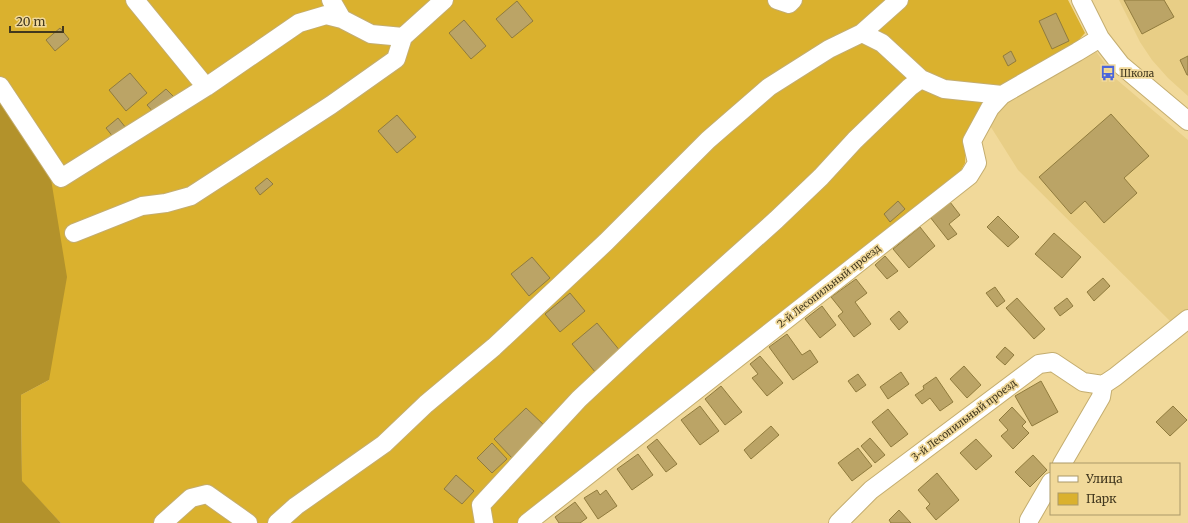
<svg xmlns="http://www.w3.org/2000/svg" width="1188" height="523" font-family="Merriweather,serif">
<rect width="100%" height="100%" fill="#f1d99a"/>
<path fill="#e8ce86" d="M1119,0H1188V96L1168,78L1152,60L1140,42Z
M1095,50L1116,79L1188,140V313L1171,322L1018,170L989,124L1008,100Z"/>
<path fill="#dab12e" d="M0,0H1068L1085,33L1074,45L981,100L983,112L966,140L965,163L960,172L519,523H61L22,482L21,395L49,380L0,98Z"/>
<path fill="#b3922b" d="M0,98L50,173L67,277L49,380L21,395L22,481L61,523H0Z"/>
<path fill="#bba466" stroke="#907b3d" d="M1124,0H1164L1174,17L1142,34Z
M517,1L533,21L512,38L496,19Z
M1056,13L1069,41L1052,49L1039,21Z
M464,20L486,46L471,59L449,33Z
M60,28L69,39L55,51L46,40Z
M1011,51L1016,61L1008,66L1003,56Z
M1188,56V75H1187L1180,60Z
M130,73L147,93L126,111L109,90Z
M166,89L175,98L156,115L147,105Z
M1111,114L1149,156L1124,178L1137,193L1104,223L1085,201L1071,214L1039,177Z
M397,115L416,137L397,153L378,131Z
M118,118L126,128L114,138L106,128Z
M267,178L273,184L260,195L255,188Z
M898,201L905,209L890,222L884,214Z
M950,202L960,215L949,224L957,234L948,240L930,217Z
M998,216L1019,237L1008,247L987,227Z
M920,227L935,246L909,268L893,249Z
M1054,233L1081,257L1062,278L1035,254Z
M885,256L898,271L887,279L875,265Z
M532,257L550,278L529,296L511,274Z
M1103,278L1110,286L1094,301L1087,292Z
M856,279L867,293L855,302L871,324L854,337L838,316L843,312L831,297Z
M995,287L1005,301L997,307L986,293Z
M570,293L585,311L560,332L545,314Z
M1017,298L1045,329L1034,339L1006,308Z
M1067,298L1073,306L1060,316L1054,308Z
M822,306L836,325L820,338L805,319Z
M899,311L908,322L899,330L890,319Z
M597,323L621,352L596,373L572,344Z
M787,334L802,355L810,350L818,362L793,380L769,347Z
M1005,347L1014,355L1005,365L996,357Z
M760,356L783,383L767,396L752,378L758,374L750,364Z
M964,366L981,385L967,398L950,379Z
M901,372L909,384L888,399L880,387Z
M858,374L866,385L856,392L848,381Z
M936,377L953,402L940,411L930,398L922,404L915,395L924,389L923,386Z
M1041,381L1058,412L1032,426L1015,396Z
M721,386L742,412L725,425L705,399Z
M700,406L719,431L700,445L681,420Z
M1173,406L1187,420L1170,436L1156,422Z
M1012,407L1026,422L1022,426L1029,433L1013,449L1001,436L1008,430L999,420Z
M526,408L545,426L512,458L494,439Z
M888,409L908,434L891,447L872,422Z
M771,426L779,435L751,459L744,450Z
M870,438L885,455L875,463L861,446Z
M657,439L677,464L666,472L647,447Z
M976,439L992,456L976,470L960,453Z
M492,443L507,459L492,473L477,458Z
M858,448L872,466L852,481L838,463Z
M638,454L653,475L632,490L617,469Z
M1033,455L1047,470L1030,487L1015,472Z
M937,473L959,500L936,520L926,508L930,504L918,490Z
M456,475L474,491L462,504L444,489Z
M597,490L600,495L606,490L617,506L598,519L584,498Z
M575,502L587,518L580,523H559L555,517Z
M899,510L911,523H891L889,520Z"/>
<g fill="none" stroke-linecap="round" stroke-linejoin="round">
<defs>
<path id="minor" d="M135,0L206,87
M331,0L342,19
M777,0L789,4L793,0
M1081,0L1100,38L1121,65L1188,121
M862,33L899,0
M0,86L61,178L206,87L299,23L326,15L342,19L371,34L403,37L444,0
M74,233L142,206L166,203L191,196L331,105L396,59L403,37
M1062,464L1101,397L1103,385L1115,377L1188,319
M163,523L191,498L207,494L248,523
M277,523L296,506L384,444L426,404L494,347L606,242L708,140L769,87L829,49L862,33L882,43L921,79L944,89L1002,95
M484,523L481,505L579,399L640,342L776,220L821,177L855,140L910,87L921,79
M527,523L969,176L977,163L972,141L990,108L1002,95L1077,52L1100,38
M838,523L871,490L1039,364L1053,362L1083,382L1103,385
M1029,523V520L1051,482"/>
</defs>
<use href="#minor" stroke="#c4ad6f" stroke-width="20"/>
<use href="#minor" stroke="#fff" stroke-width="18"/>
</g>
<defs>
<symbol id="bus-bare" viewBox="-9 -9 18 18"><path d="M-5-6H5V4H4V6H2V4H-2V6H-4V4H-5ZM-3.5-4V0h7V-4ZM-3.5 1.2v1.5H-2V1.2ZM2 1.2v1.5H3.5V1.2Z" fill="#4c66db" stroke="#f1d99a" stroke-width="2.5" paint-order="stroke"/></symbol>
</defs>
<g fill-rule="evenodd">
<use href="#bus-bare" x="1097" y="62" width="22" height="22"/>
</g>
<g text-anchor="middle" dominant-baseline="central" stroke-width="3.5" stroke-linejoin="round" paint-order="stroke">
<g font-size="10" fill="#42381e" stroke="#f1d99a" text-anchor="start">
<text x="1120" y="73">Школа</text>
</g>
<g font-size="10" fill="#42381e" stroke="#f1d99a">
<text transform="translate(829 286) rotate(-38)">2-й Лесопильный проезд</text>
<text transform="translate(964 420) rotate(-37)">3-й Лесопильный проезд</text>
</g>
</g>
<rect x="1050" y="463" width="130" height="52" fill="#f1d99a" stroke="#ab9968"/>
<rect x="1058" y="476" width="20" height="6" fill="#ffffff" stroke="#ab9968"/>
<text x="1086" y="483" font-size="12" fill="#42381e">Улица</text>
<rect x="1058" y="493" width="20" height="12" fill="#dab12e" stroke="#ab9968"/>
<text x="1086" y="503" font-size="12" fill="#42381e">Парк</text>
<path d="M10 26v6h53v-6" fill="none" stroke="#42381e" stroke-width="2"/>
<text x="16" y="26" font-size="12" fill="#42381e" stroke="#f1d99a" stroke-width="3" paint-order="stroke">20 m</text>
</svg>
